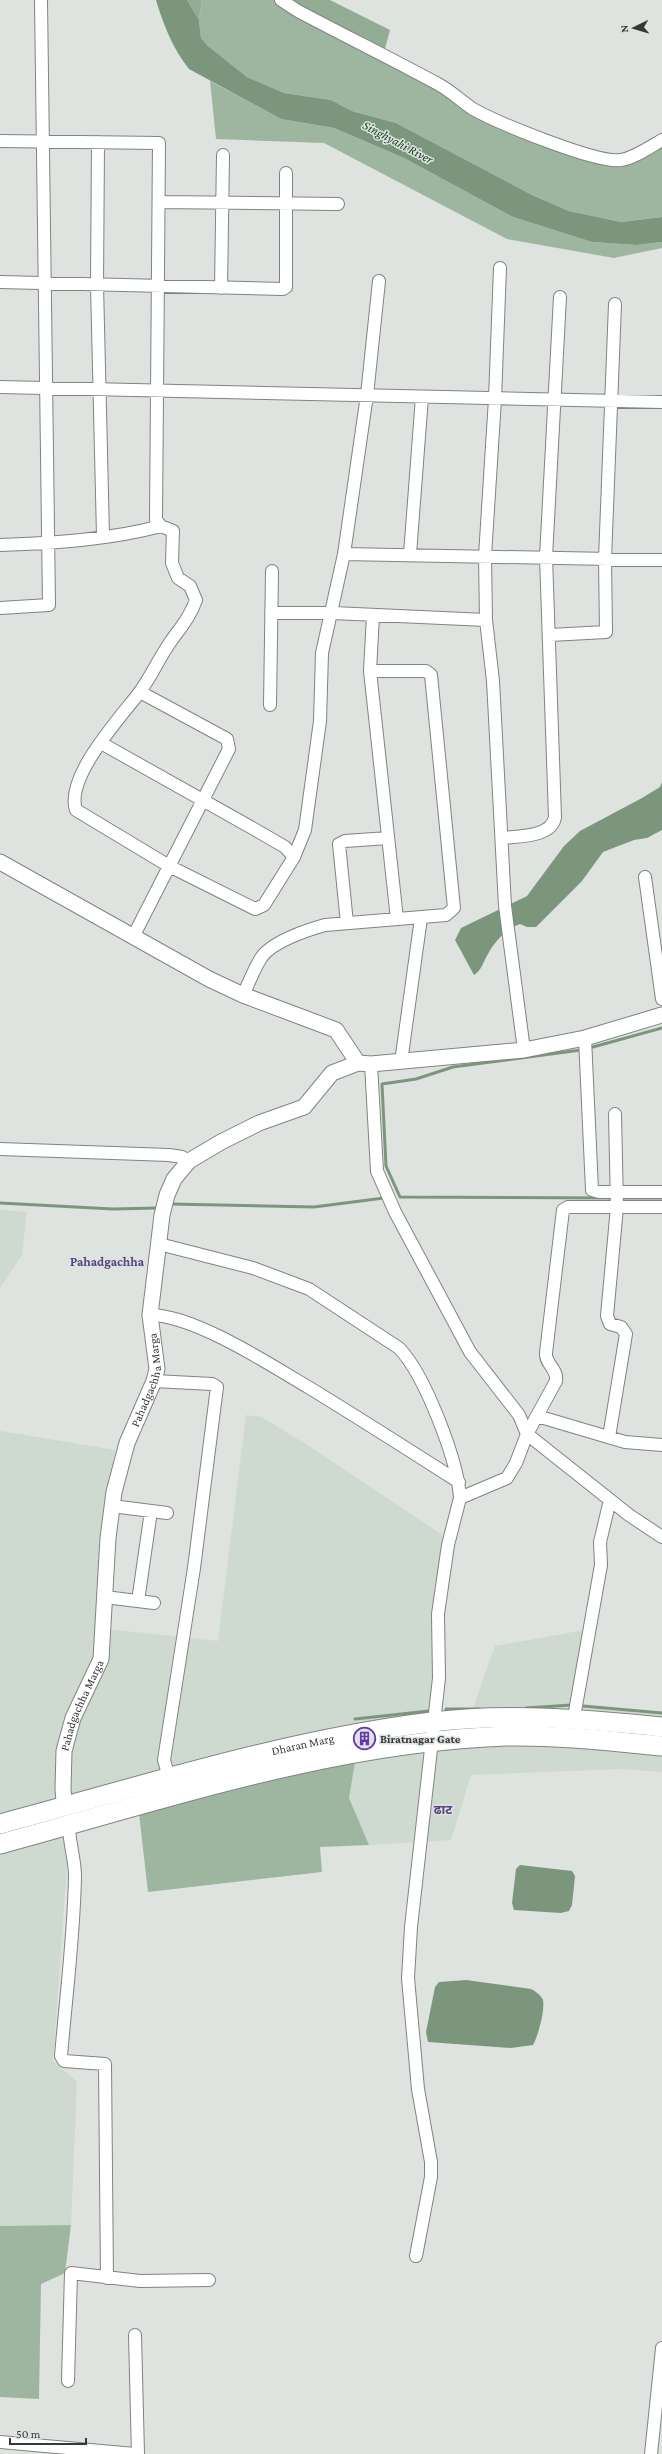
<svg xmlns="http://www.w3.org/2000/svg" width="662" height="2454" font-family="'Crimson Pro','Noto Sans Devanagari',serif">
<rect width="100%" height="100%" fill="#dee3df"/>
<path fill="#ced9cf" d="M0,1210L27,1212L22,1255L0,1288Z
M246,1415L262,1417L312,1448L441,1534L448,1545L433,1722L469,1719L495,1646L579,1631L595,1633L583,1706L662,1713V1772L621,1769L471,1775L451,1840L369,1845L349,1798L360,1733L169,1778L69,1836L53,2061L77,2082L71,2225L0,2226V1431L115,1450L101,1554L106,1629L218,1641Z"/>
<path fill="#9eb6a0" d="M202,0H281L498,122L621,160L662,140V217L621,222L569,211L532,195L396,123L352,111L331,100L284,93L247,77L208,46L201,38L199,20Z
M210,81L281,119L334,128L404,158L513,217L592,242L636,245L662,242V248L614,258L507,239L324,143L216,139Z
M360,1733L349,1798L369,1845L320,1847L322,1872L148,1892L136,1787Z
M71,2225L65,2273L41,2284L39,2399L0,2397V2226Z"/>
<path fill="#93ad95" d="M187,0H202L199,20Z
M281,0H330L390,30L383,56Z"/>
<path fill="#7c967e" d="M156,0H187L199,20L201,38L208,46L247,77L284,93L331,100L352,111L396,123L532,195L569,211L621,222L662,217V242L636,245L592,242L513,217L404,158L334,128L281,119L189,69C173,49 163,24 156,0Z
M662,782V830L647,838L634,840L603,852L582,881L536,927H527L520,924C506,929 495,941 488,954C483,962 482,970 474,975L455,940L461,928L527,896L564,846L580,831L642,798L660,787Z
M520,1865L572,1871L575,1876L572,1905L569,1911L561,1913L514,1910L512,1903L516,1869Z
M466,1980L531,1989C535,1991 541,1995 543,2000C545,2011 538,2036 533,2045L511,2048L428,2042L426,2032L435,1987L439,1982Z"/>
<g fill="none" stroke-linecap="round" stroke-linejoin="round">
<path stroke="#7c967e" stroke-width="3" d="M593,1047L662,1028
M581,1050L453,1067L416,1079L382,1084L386,1166L400,1197L613,1198
M621,1198H662
M0,1203L113,1209L157,1208
M170,1204L314,1207L384,1198
M583,1706L662,1713
M526,1708L571,1705
M446,1709H480
M355,1719L429,1711"/>
<defs>
<path id="minor" d="M281,0L298,11C345,36 392,59 438,84C451,91 461,101 473,109C496,122 597,164 621,160C634,158 650,147 662,140
M0,141L159,143L156,520L161,526L173,531L172,563L178,578L190,586L196,600C190,617 181,627 171,641C159,658 151,677 139,693C120,718 65,777 76,810L169,866L255,909L264,905L294,857L305,830L320,721L322,653L344,554L367,395L379,281
M98,142L97,285L103,536
M160,202L338,204
M500,268L495,399L485,556L486,620L493,681L505,906L524,1050
M0,282L283,289L286,287V173
M221,288L223,155
M0,387L662,402
M0,545C53,543 109,540 161,526
M344,554L662,560
M410,554L422,397
M0,608L49,605L41,0
M271,613H333L486,620
M373,615L370,671L397,919
M550,635L606,632L605,559L615,304
M270,705L272,571
M101,743L254,829L285,847L294,857
M502,838C519,836 552,837 555,817L546,557L560,297
M645,877L662,999
M347,923L339,844L345,841L388,838
M133,937L229,749L227,739L140,692
M243,995C249,983 254,969 261,958C271,942 307,930 325,925L446,915L454,908L431,675L426,671H370
M585,1038L592,1190L599,1192H662
M401,1062L421,918
M371,1064L377,1171L395,1212L470,1352L519,1415L527,1434L516,1463L507,1478L460,1498L448,1545L438,1614L439,1678L411,1927L408,1978L418,2089L431,2162V2177L416,2256
M0,1149L169,1155L182,1157L189,1161
M662,1207H568L563,1210L546,1353C545,1364 558,1369 556,1381L527,1434L629,1515L662,1537
M159,1244L253,1268L309,1289L399,1348C425,1375 458,1461 460,1498
M150,1315C194,1315 269,1364 308,1387C359,1418 409,1450 459,1482
M154,1381L212,1384L217,1387L194,1568L164,1760L169,1778
M537,1416L625,1442L662,1445
M609,1437L626,1334L621,1327L610,1324L607,1316L617,1207L615,1114
M112,1506L167,1513
M105,1597L154,1603
M138,1601L151,1511
M574,1717L601,1565L600,1542L610,1500
M69,1825C69,1843 75,1859 75,1876C74,1936 66,1996 61,2056L64,2061L105,2064L107,2278
M135,2335L138,2454
M68,2381L71,2273L140,2281L209,2280
M0,2442L135,2454
M651,2454L662,2348"/>
<g id="tertiary">
<path d="M0,862L209,979L243,995L336,1030L358,1063"/>
<path id="s1" d="M67,1806L64,1801L63,1789L64,1751L73,1718L101,1659L108,1538L114,1492L127,1443L154,1381L157,1369L150,1315L162,1215L167,1195L174,1179L189,1161L221,1142L259,1123L304,1107L332,1073L358,1063L371,1064L524,1050L585,1038L662,1015"/>
</g>
<g id="primary">
<path id="s2" d="M0,1824C143,1786 285,1740 432,1722C509,1713 585,1719 662,1727"/>
<path d="M0,1844C166,1799 333,1742 506,1736C559,1735 610,1741 662,1746"/>
</g>
</defs>
<use href="#minor" stroke="#808480" stroke-width="14"/>
<use href="#tertiary" stroke="#808480" stroke-width="17"/>
<use href="#primary" stroke="#808480" stroke-width="21"/>
<use href="#minor" stroke="#fff" stroke-width="12"/>
<use href="#tertiary" stroke="#fff" stroke-width="15"/>
<use href="#primary" stroke="#fff" stroke-width="19"/>
</g>
<defs>
<symbol id="building-ring" viewBox="-11 -11 22 22"><circle r="9.5" fill="#dee3df" stroke="#6737ae" stroke-width="1.5"/><path d="M-4-6H4V6H1V3H-1V6H-4ZM-2.5-4.3h1.7v1.8h-1.7ZM.8-4.3h1.7v1.8H.8ZM-2.5-1h1.7V.8h-1.7ZM.8-1h1.7V.8H.8Z" fill="#6737ae"/></symbol>
</defs>
<g fill-rule="evenodd">
<use href="#building-ring" x="352" y="1726" width="25" height="25"/>
</g>
<g text-anchor="middle" dominant-baseline="central" stroke-width="3" stroke-linejoin="round" paint-order="stroke">
<g font-size="12" fill="#363836" stroke="#dee3df">
<text stroke="none"><textPath href="#s1" startOffset="441">Pahadgachha Marga</textPath></text>
<text stroke="none"><textPath href="#s1" startOffset="105">Pahadgachha Marga</textPath></text>
<text stroke="none"><textPath href="#s2" startOffset="313">Dharan Marg</textPath></text>
</g>
<g font-size="12" font-weight="bold" fill="#363836" stroke="#dee3df" text-anchor="start">
<text x="380" y="1739">Biratnagar Gate</text>
</g>
<g font-size="13" font-style="italic" fill="#194321" stroke="#dee3df">
<text transform="translate(398 142) rotate(28)">Singhyahi River</text>
</g>
<g font-size="13" font-weight="bold" fill="#594582" stroke="#dee3df">
<text x="107" y="1261">Pahadgachha</text>
<text x="443" y="1809">ढाट</text>
</g>
</g>
<g transform="translate(634 28) rotate(265)" stroke="#dee3df" stroke-width="3" paint-order="stroke">
<path d="M0-3L7 15L0 10L-7 15Z" fill="#363836"/>
<text y="-6" font-size="11" font-weight="bold" text-anchor="middle" fill="#363836">N</text>
</g>
<path d="M10 2438v6h76v-6" fill="none" stroke="#363836" stroke-width="2"/>
<text x="16" y="2438" font-size="12" fill="#363836" stroke="#dee3df" stroke-width="3" paint-order="stroke">50 m</text>
</svg>
